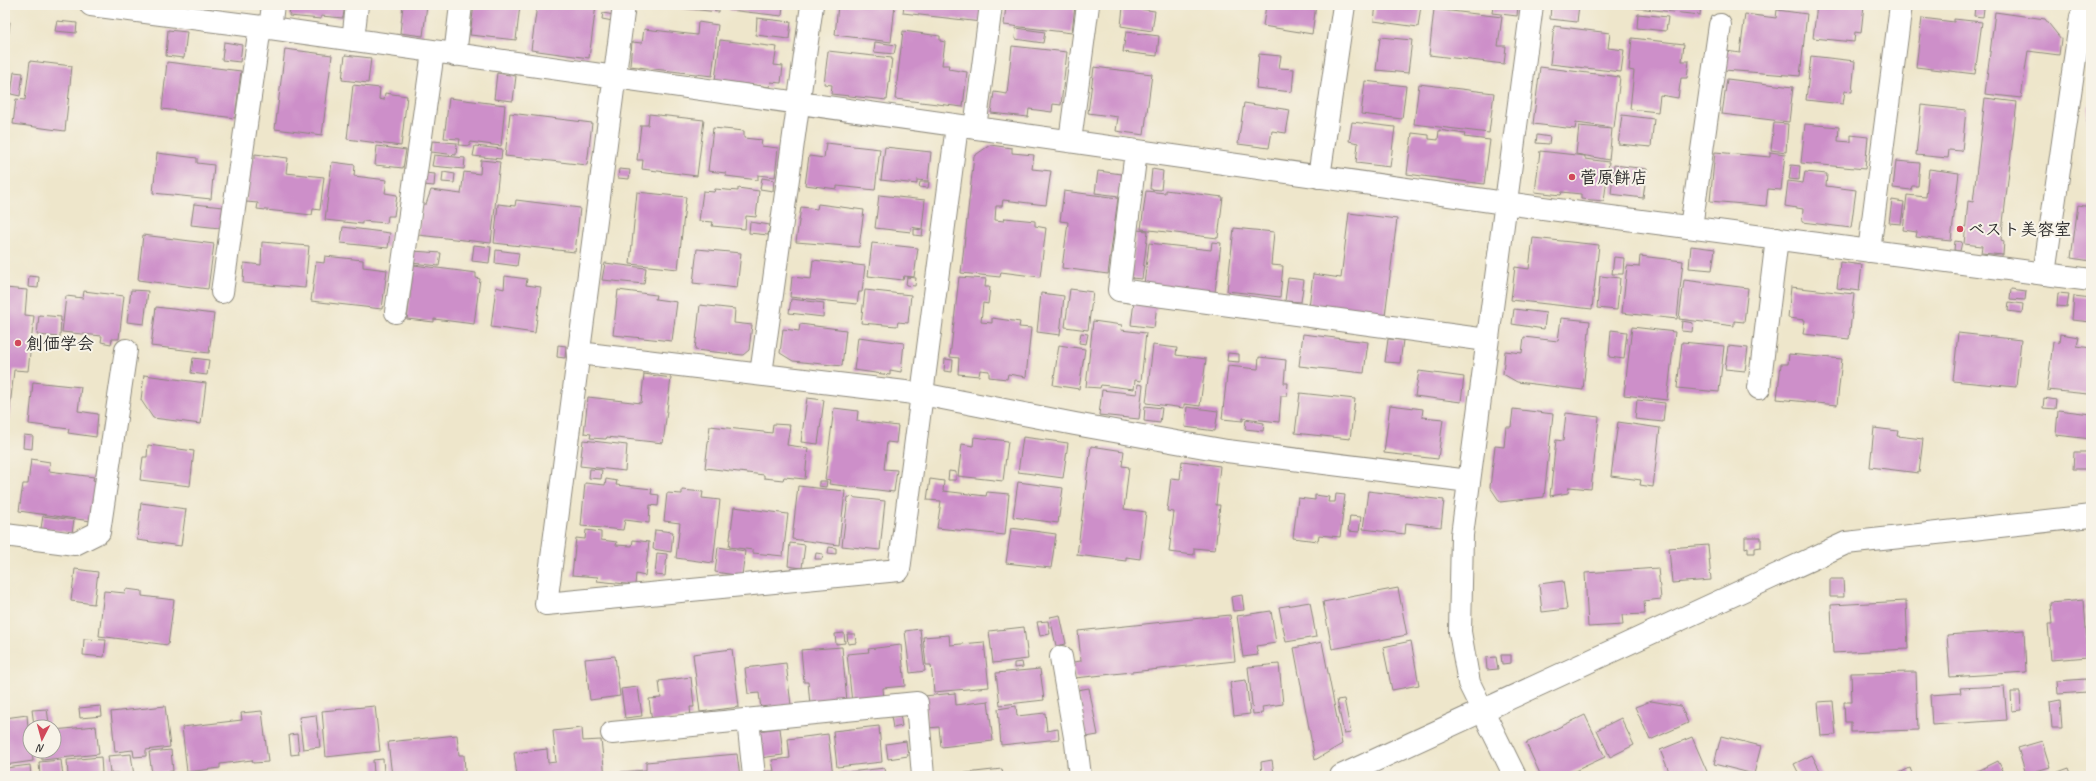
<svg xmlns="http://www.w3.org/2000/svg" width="2096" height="781" font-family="Caveat,'Klee One',sans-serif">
<rect width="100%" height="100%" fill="#f7f3e8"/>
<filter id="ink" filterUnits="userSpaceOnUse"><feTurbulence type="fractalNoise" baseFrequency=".025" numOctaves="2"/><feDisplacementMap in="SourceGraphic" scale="8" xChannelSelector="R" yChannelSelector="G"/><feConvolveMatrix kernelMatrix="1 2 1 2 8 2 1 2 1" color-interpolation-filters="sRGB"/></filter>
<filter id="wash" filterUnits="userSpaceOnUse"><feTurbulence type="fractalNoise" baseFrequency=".012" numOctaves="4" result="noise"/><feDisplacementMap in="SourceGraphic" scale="16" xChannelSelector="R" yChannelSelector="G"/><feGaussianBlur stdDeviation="0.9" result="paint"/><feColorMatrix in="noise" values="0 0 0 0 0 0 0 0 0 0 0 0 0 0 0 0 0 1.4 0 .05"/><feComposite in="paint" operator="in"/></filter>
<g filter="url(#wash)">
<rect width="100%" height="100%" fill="#eee6cb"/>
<g id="blocks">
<path fill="#cd8fc9" d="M290,5H345L343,18L321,16V19L289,16Z
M403,5H427L423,36L400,33Z
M474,5H520L516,40L470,35Z
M537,5L574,7V5H596L589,58L531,50Z
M669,5H719V12L669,7Z
M730,5H783L782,16L729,10Z
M838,5H895L891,42L835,35Z
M904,5H983L981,22L903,13Z
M1006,5H1075L1072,33L1004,25Z
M1266,5H1316L1312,34L1263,26Z
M1376,5H1421L1418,27L1374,21Z
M1493,5H1518L1517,16L1492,13Z
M1551,5H1579L1577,22L1550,19Z
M1637,5H1701L1700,15L1636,8Z
M1817,5H1864L1861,33L1855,32L1854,42L1813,38Z
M1123,7L1155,11L1152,31L1121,26Z
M1975,7L1984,8L1983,17L1974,16Z
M1434,9L1502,17L1498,46H1506L1504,64L1429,55Z
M1777,10L1807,14L1800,76L1724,70L1726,51L1740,53L1745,14L1776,18Z
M1995,12L2045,19L2061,39L2059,55L2028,51L2021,98L1985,94Z
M603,13L614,15L613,21L602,19Z
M1638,14L1668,17L1666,31L1637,28Z
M757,18L791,22L789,39L756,35Z
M1922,18L1954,22V19L1982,22L1975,74L1916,67Z
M5,21L10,22L6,55H5Z
M57,21L77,23L76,33L55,31Z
M698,22L718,25L712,76L630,66L632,42L642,43L644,29L697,35Z
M1554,26L1610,33L1608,48L1624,50L1621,72L1550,64Z
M1016,28L1045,32L1043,43L1015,39Z
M168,30L187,32L184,58L166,56Z
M903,31L940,36V41L945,42L942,65H949L948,69L967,72L963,107L895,99Z
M1126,32L1159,36L1157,56L1123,52Z
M1380,37L1412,40L1408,73L1376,70Z
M1632,38L1684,44L1682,61H1689L1687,78H1681L1678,98L1660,95L1658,112L1630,109L1634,71L1629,70Z
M720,40L777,47L774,65L783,66L781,83L771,82L770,87L715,80Z
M224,42L242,45L240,62L222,60Z
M875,42L896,45L894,54L874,52Z
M1012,46L1067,52L1061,105L1053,104L1052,112L1029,109L1028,117L991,113L994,92L1007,94Z
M285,49L332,55L322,135L275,129Z
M828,51L892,58L887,100L831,94L832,85L824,84Z
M1259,54L1281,56L1279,68L1294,69L1292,92L1256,88Z
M345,55L371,58L368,83L342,80Z
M1811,56L1855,61L1852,92L1845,91L1843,104L1806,100Z
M30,61L72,66L65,131L13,124L16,99L25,100Z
M167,62L241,71L235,118L162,109Z
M1094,67L1152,74L1144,135L1116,131L1118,117L1088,113Z
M1540,67L1620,77L1614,128L1576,123L1575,129L1533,124Z
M14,72L23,73L20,96L11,94Z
M497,73L516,76L513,101L494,99Z
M1727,79L1793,87L1789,122L1722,114Z
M1365,81L1406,86L1402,119L1361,114Z
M1419,84L1494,93L1489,133L1414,124Z
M353,85L380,88L379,99L384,100L385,93L407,96L401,146L347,139Z
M449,98L505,105L501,146L470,142V146L459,145L460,139L444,138Z
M1985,98L2017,102L2001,240L2004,241L2003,255L1981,253L1982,246L1964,244L1968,201L1973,202Z
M1244,103L1290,110L1286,133L1272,131L1269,148L1238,144Z
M1921,105L1966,110L1962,151L1949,150L1948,158L1916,155Z
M2089,105H2091V123H2087Z
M510,113L592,123L587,165L505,156Z
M649,114L704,120L697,176L642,169L643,160H637L641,125H648Z
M1622,115L1654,119L1651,147L1618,144Z
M1352,122L1395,127L1390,167L1356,163L1358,143L1349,141Z
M1774,123L1788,124L1786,152L1771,150Z
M1805,124L1839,127L1838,141L1851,142V135L1868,137L1865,169L1801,163Z
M1579,126L1612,129L1609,160L1576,154Z
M713,128L744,131V138L762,140L761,146L778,148L775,177L758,175V180L726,176V173L708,171Z
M1439,130L1465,134L1464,137L1490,140L1484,184L1407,174L1412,133L1429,135V139L1438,140Z
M1537,135L1550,137L1549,144L1536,143Z
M432,141L457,143L456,155L431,152Z
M826,143L880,149L875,190L837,186V189L805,185L809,156L824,158Z
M990,145L1012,148V153L1034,155L1032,169L1051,171L1046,205L1003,200L1002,206H996L995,220L1004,221L1005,218L1035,221V226L1046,228L1040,277L1001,272L1000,277L961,273L974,156Z
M377,146L406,150L403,168L375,165Z
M475,146L502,149L501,159L473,156Z
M885,147L931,152L928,181L917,180V184L881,180Z
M2090,149H2091V181L2087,180Z
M1540,151L1585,156V159L1609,162L1604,201L1581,199V194L1562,192L1561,195L1535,192Z
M1715,152L1770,157V152L1785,154L1781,190L1768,189L1766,206L1710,201Z
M157,153L197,158V163L214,165L211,199L153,193Z
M255,154L288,158L286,173L324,177L320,210L313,209L312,215L257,209L258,203L246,202L251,158H255Z
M434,155L465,158L464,169L432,166Z
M481,160L500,162L491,243L418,235L422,204H426L431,190L461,194L464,172L480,174Z
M1896,161L1920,163L1918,186H1912L1911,190L1893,188Z
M332,162L355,165L354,176L387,180L385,193L397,195L394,216H388L387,223L362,221V224L325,220Z
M1614,165L1647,169L1643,198L1611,194Z
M1791,165L1800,166L1799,180L1789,179Z
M619,169L630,170L629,179L618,178Z
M1152,169L1163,171L1161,190L1150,189Z
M1929,169L1959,173L1951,241L1916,237L1917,232L1903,230L1907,195L1926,197Z
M1098,171L1122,174L1119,196L1095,193Z
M443,172L455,174L454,183L442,182Z
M1805,172L1827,174L1826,186L1856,190L1851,228L1802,222L1803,209L1785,206L1788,181L1803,183Z
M424,173L435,174L434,186L423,185Z
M762,178L774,180L773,191L760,189Z
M920,182H929L928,188L919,187Z
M738,188L759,191L756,217L746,216L745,229L712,226L713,222L699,221L703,191L714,192L715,189L738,191Z
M1165,190L1223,197L1218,238L1141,229L1146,191L1165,193Z
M1064,191L1118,198L1108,274L1062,268L1068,222L1060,221Z
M637,192L686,197L678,269L630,264Z
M879,195L925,200L922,229L911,227V232L875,228Z
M516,200L580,208L575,252L494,243L498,204L515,206Z
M1892,200L1904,202L1901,224L1889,223Z
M194,204L223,207L220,228L191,225Z
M818,204L864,210L859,247L796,242L801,207L817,209Z
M2078,205L2091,207V261L2071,258Z
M1349,213L1397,219L1385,316L1309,307L1313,274L1341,278Z
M750,222L770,225L768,235L749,233Z
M343,227L390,233L388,248L341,243Z
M1234,228L1274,232L1271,265L1283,266L1280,297L1227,291Z
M914,229L923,230L922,236L914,235Z
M1136,230L1148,231L1142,279L1131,278Z
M143,235L214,244L208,289L138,280Z
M1533,238L1599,245L1592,309L1511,300L1515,267L1529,269Z
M1955,241L1962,242L1960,251L1954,250Z
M262,242L309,246L305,288L243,283L244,263L261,265Z
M1212,242L1221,243L1215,292L1144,284L1149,243L1211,250Z
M872,243L918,248L914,277L904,276L903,280L868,276Z
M474,245L491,247L489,263L472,261Z
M1691,246L1715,249L1712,270L1689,268Z
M697,249L741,253L737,288L693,283Z
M496,250L519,253L517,266L495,263Z
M413,251L441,253L439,266L412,263Z
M325,256L363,260V267L387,270L382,309L311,301L316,262L324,263Z
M1640,256L1683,261L1677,319L1622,313L1627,266L1639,267Z
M1614,257L1624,258L1623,274H1612Z
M813,260L865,266L862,292H859L857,304L790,297L792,277L811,279Z
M1840,262L1862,265L1859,291L1837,288Z
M605,263L646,268L644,284L602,280Z
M414,265L476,273V278L480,279L474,324L434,319V322L407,319Z
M29,276L39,277L38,288L28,287Z
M505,276L527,279L526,285L541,287L535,333L491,327L496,287L504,289Z
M1600,276L1620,278L1617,310L1597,308Z
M907,277L916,278L915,286L906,285Z
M959,277L986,279L985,287H990L988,304L983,303L981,322L992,323V318L1020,322L1019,327L1031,328L1026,377L1008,374L1007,379L989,377V371L980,370L979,376L958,374L959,358L950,357Z
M1288,278L1304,280L1301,302L1285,301Z
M1684,280L1748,288L1744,322L1734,321V326L1679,319Z
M1791,287L1854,294L1849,339L1803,334L1805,320L1788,318Z
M5,288L27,290L25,315L34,316L28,371L14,370L7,435H5Z
M1070,289L1093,292L1088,330L1065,327Z
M2011,289L2026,291L2025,300L2010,299Z
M131,290L148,291L144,324L127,322Z
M618,290L656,295L655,299L677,302L672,341L613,335Z
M865,290L911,295L908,323L898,322L897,326L861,323Z
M84,291L124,296L119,339H112L111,344L101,342L102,336L62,332L66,296L83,298Z
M1041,293L1064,296L1060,335L1037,332Z
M2058,293L2069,294L2067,307L2057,306Z
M2074,296L2091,298V322L2072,320Z
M791,299L824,303L823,317L789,313Z
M1134,302L1157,305L1154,328L1131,325Z
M2009,302L2023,304L2022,313L2008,311Z
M700,305L735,309L734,323L752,325L749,350L743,355L695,350Z
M156,307L214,314L209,353L151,346Z
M1514,309L1546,313L1544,329L1512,324Z
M39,315L61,317L60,337L37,335Z
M1561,318L1590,321L1583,390L1517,382L1503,374L1505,351L1522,353L1524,337L1558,341Z
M1093,321L1122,325L1121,330L1146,333L1141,381L1135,380L1134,389L1101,385L1100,388L1086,387Z
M1682,321L1693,323L1692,332L1681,331Z
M800,324L846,330L842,366L793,361L780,353L783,329L799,331Z
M1632,327L1675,332L1667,400L1624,395Z
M1611,330L1627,332L1624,359L1609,357Z
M1081,333L1088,334L1086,344L1079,343Z
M1958,333L2021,340L2016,387L1953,381Z
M1303,334L1368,342L1364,373L1299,366Z
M2060,334L2079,337L2077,346L2091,348V386L2088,394L2047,390L2053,342L2059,343Z
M858,337L904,343L901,372L890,370V375L854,370Z
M1388,339L1403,340L1400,363L1385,362Z
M1682,342L1724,346L1719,392L1677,388Z
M558,345L566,346L565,358L557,357Z
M1059,345L1085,349L1079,389L1053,385Z
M1153,345L1177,348L1176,355L1206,359L1200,406L1184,404V408L1146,403Z
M1728,346L1748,348L1745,371L1725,369Z
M1228,353L1239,354V362L1227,361Z
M1789,354L1842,359L1837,405L1777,399L1781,364H1788Z
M1259,357L1286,360L1284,383H1288L1287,396H1281L1279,422L1243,418V421L1222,419L1228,366L1258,369Z
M193,358L209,360L207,375L191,373Z
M945,359L953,360L952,372L944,371Z
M1419,371L1464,377L1461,402L1415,396Z
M644,374L671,378L663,443L607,437L606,439L590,438L591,434L584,433L588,397L641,403Z
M144,375L206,383L201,424L153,418L141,400Z
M33,382L81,387L78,411L98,414L96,437L68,433L69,429L29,424Z
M1138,384L1143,385L1139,419L1099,415L1102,390L1137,394Z
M1300,393L1355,399L1350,439L1295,433Z
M807,398L824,400L818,444L801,442Z
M2044,398L2056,400L2055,409L2043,408Z
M1637,400L1665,403L1663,422L1635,419Z
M1390,405L1423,409L1422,417L1443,419L1438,459L1384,453Z
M1145,406L1162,408L1160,423L1144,421Z
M1187,407L1218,411L1215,431L1185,427Z
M834,408L858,411L857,421L898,426L896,443L887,442L884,469L897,470L894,492L829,484L830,480L825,479Z
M1513,409L1553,414L1544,497L1500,502L1490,487L1495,446L1504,447L1506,427H1511Z
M2058,410L2091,414V439L2056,435Z
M1566,413L1599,417L1591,489L1569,487L1568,493L1550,496L1556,440L1563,441Z
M1246,420L1264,423L1263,431L1245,429Z
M1618,422L1660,428L1653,487L1640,485L1641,480L1611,476Z
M773,424L790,425L787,445L808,448L805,479L784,477L783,480L764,478V475L705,468L710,426L772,433Z
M1874,428L1898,431L1897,436L1923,439L1919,473L1870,467Z
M24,435L33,436L32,449L23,448Z
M974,437L1008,441L1003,481L958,476L962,444L973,446Z
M1023,437L1068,443L1063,478L1018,472Z
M583,440L627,445L625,471L580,466Z
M148,445L194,451L190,486L140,480L143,457H147Z
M1091,446L1124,451L1122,466L1129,467L1124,509L1146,512L1140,559L1126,557V561L1077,555Z
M2074,452H2091V469H2073Z
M31,459L50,462L49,471L94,477L93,480L96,481L91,521L19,511L23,484H28Z
M1182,461L1220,466L1216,505H1220L1215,550L1194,548V555L1169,552L1174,512L1167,511L1171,478L1180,479Z
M590,469L602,470L601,479L589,478Z
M949,471L956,472V480H948Z
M606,479L617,481L616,485L652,489L651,494L659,495L658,506L650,505L649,523L625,520L623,530L581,526L585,483L605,485Z
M930,479L944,481L943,491L986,496L987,492L1009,494L1005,535L937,528L941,501L927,500Z
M819,481H827L826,487L819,486Z
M1018,482L1063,488L1058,523L1013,517Z
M798,486L845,491L839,545L792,539Z
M682,490L703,492L702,498L720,500L713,563L676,558L680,523L664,521L667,493L682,494Z
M1368,491L1444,500L1441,527L1406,523L1405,534L1363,529Z
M1336,494L1345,495L1340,537L1319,535L1318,541L1293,538L1298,498L1315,500V495L1329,497L1328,502H1335Z
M848,497L885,501L880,550L842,546Z
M141,503L186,509L181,546L137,540Z
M734,507L788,514L783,556L753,553V550L729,547Z
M43,516L74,520L72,533L41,528Z
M1350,516L1361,517L1359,532L1348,531Z
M1011,528L1056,534L1051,568L1006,563Z
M586,530L601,532V540L617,542L616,545L632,546L633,540L649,542L645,576L636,574L635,585L597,581L598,577L572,575L576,538L585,539Z
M655,530L673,532L671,552L653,549Z
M1745,537H1761V547L1755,548V553H1748V547L1745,548Z
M790,543L805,545L802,568L788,566Z
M1708,545L1711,580L1672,583L1669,548Z
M718,547L745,551L742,576L715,572Z
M829,547L836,548V554L828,553Z
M657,553L667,554L665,576L655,575Z
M816,553L823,554L822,559H815Z
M1658,568L1661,599L1644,601L1645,614L1622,615L1623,625L1588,627L1585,573Z
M75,569L98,572L94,604L71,601Z
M1830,579H1843L1844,597H1830Z
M1563,581L1567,609L1542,612L1539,584Z
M1398,588L1407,635L1332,649L1323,602Z
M126,589L142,591V596L174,600L168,645L99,636L104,591L125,593Z
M1242,595L1244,610L1233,611L1231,597Z
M2084,600L2088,657L2051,660L2048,624H2052L2050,603Z
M1906,601L1908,649L1833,653L1831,605Z
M1310,602L1316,637L1286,642L1279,607Z
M1271,611L1276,643L1256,646L1258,655L1243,657L1237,616Z
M1060,615L1066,644L1056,646L1050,617Z
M1230,615L1235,661L1075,678L1073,662L1081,661L1078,631Z
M1048,621L1050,634L1040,636L1037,622Z
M1024,627L1028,659L993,663L989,631Z
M920,629L925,671L910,673L905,631Z
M2024,630L2026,672L1950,677L1947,635Z
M844,633L845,643L836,644L835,634Z
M847,634H855L856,643L848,644Z
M949,635L950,645L984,642L989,687L934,692L931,665H926L923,637Z
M84,639L106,640L104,657L83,655Z
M1411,641L1419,685L1392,690L1383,647Z
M1322,642L1342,744L1315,760L1294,648Z
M901,645L905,686L883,688L884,699L852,703L847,654L869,652L868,649Z
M842,647L847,702L810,705L808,682H804L801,650Z
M732,649L739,707L700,712L693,654Z
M1501,655H1511V663L1502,664Z
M615,656L620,696L590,700L585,659Z
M1496,657L1498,669L1487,670L1486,658Z
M1022,662L1023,667L1014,668V663Z
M786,663L791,705L761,709L759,693L748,694L745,668Z
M1279,664L1283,704L1262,707L1263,713L1253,714L1248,667Z
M1040,669L1044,700L1000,705L996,673Z
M1916,672L1918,730L1851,732V722H1845L1844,702H1852L1851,673Z
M691,677L694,707H690L691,717L652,722L649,699L661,698L659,681Z
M2086,679L2087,692L2058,694L2057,681Z
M1246,680L1250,714L1234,716L1230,682Z
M2004,686L2007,720L1932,725L1930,695L1961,693L1960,688Z
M638,687L642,716L625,718L621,689Z
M1089,688L1098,735L1086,737L1077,690Z
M2011,692H2020L2021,710L2012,711Z
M955,693L956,705L988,701L993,741L941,747L939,727L928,728L924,696Z
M1344,699L1351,733L1344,734L1337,700Z
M2060,700L2062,728H2052L2050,702Z
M1651,701L1681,706L1688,723L1650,740L1635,707Z
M1833,701L1836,735L1821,736L1818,702Z
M101,706L102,716L80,718L79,708Z
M165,706L170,747L146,750V756L134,757L133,750L115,752L111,712Z
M375,706L380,751L326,757L322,711Z
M1016,706L1017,716L1045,713L1047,731L1058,729L1059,739L1001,745L998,709Z
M47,709L49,723L34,725L32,710Z
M262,711L268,762L253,763L252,760L220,764V768L187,772L182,727L242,720L241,713Z
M900,714L902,726L893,728L891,716Z
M27,715L30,751H32L33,761L5,765V718Z
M316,715L320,747L303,749L299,717Z
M1585,715L1605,757L1564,776H1541L1526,743Z
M1621,718L1634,745L1610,757L1597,730Z
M96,726L99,754L42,760L41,751H54V730Z
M879,726L882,762L837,767L833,731Z
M582,728L583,741L601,740L605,776H517L514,753L547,749L548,763L556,762L553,731Z
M780,728L783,755L760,758L757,731Z
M297,734L299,754L291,755L289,735Z
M828,734L833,776H761L760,772L774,771L772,760L790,758L788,739Z
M457,735L459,755H464L465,771L461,772V776H392L388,742Z
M1721,736L1761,746L1754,774L1714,764Z
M1692,737L1709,776H1671L1660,750Z
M906,741L908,756L888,759L886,744Z
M2042,741L2050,767L2026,774L2018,748Z
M171,750L173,771L152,774L149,752Z
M131,754L134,776H118V773H110L108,756Z
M737,754L740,776H621V772L646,770V762Z
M1812,755L1823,776H1800L1794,764Z
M101,757L102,773L68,776L67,760Z
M383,759L384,773L374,774L373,760Z
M61,760L63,776H40L39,762Z
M1272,760L1274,774L1262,775L1261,762Z
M1998,761L2006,776H1968Z
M30,765L31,776H7L6,768Z
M885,768L886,776H840L839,773Z
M1910,768L1913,776H1893Z
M2069,768L2072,776H2060L2058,772Z
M1002,769L1003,776H948V775Z"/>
</g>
</g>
<g filter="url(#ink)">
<use href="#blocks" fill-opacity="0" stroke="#8c887b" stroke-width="1"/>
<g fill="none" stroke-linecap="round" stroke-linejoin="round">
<defs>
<path id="minor" d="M91,5L270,28L1505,203L2091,280
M624,5L546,604L899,570L957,126
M270,28L273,5
M353,40L357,5
M455,55L461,5
M975,128L991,5
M1070,141L1088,5
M1136,151L1119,290L1487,340
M1319,177L1344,5
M1691,227L1720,25
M1869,251L1901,5
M2044,274L2081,17
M222,292L260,27
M396,312L433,52
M579,353L922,394L1075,424L1227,451L1469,481
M761,374L812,5
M1759,388L1777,238
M5,535L75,544L99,532L126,350
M1061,657L1076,743L1080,776
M748,720L754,776
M612,733L917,703L923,776
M1341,776L1846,543L2091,516
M1515,776L1469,683L1460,632L1462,535L1532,5"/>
</defs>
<use href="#minor" stroke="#8c887b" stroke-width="24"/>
<use href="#minor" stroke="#fff" stroke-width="22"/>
</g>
</g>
<g fill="#d1495b" stroke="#f7f3e8" stroke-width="1.5">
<circle cx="1572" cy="177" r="4"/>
<circle cx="1960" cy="229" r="4"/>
<circle cx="18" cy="343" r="4"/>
</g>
<g text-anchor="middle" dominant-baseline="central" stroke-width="4" stroke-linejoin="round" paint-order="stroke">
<g font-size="17" font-weight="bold" fill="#2b2b2b" stroke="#f7f3e8" text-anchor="start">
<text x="1580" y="177">菅原餅店</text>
<text x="1968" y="229">ベスト美容室</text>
<text x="26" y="343">創価学会</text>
</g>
</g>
<rect width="2096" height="781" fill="none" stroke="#f7f3e8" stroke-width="20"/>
<g transform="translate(42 739) rotate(186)"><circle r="19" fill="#f7f3e8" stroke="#a5a39c"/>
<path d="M0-3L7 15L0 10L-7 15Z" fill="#d1495b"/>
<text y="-6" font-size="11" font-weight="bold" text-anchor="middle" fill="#2b2b2b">N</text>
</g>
</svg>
